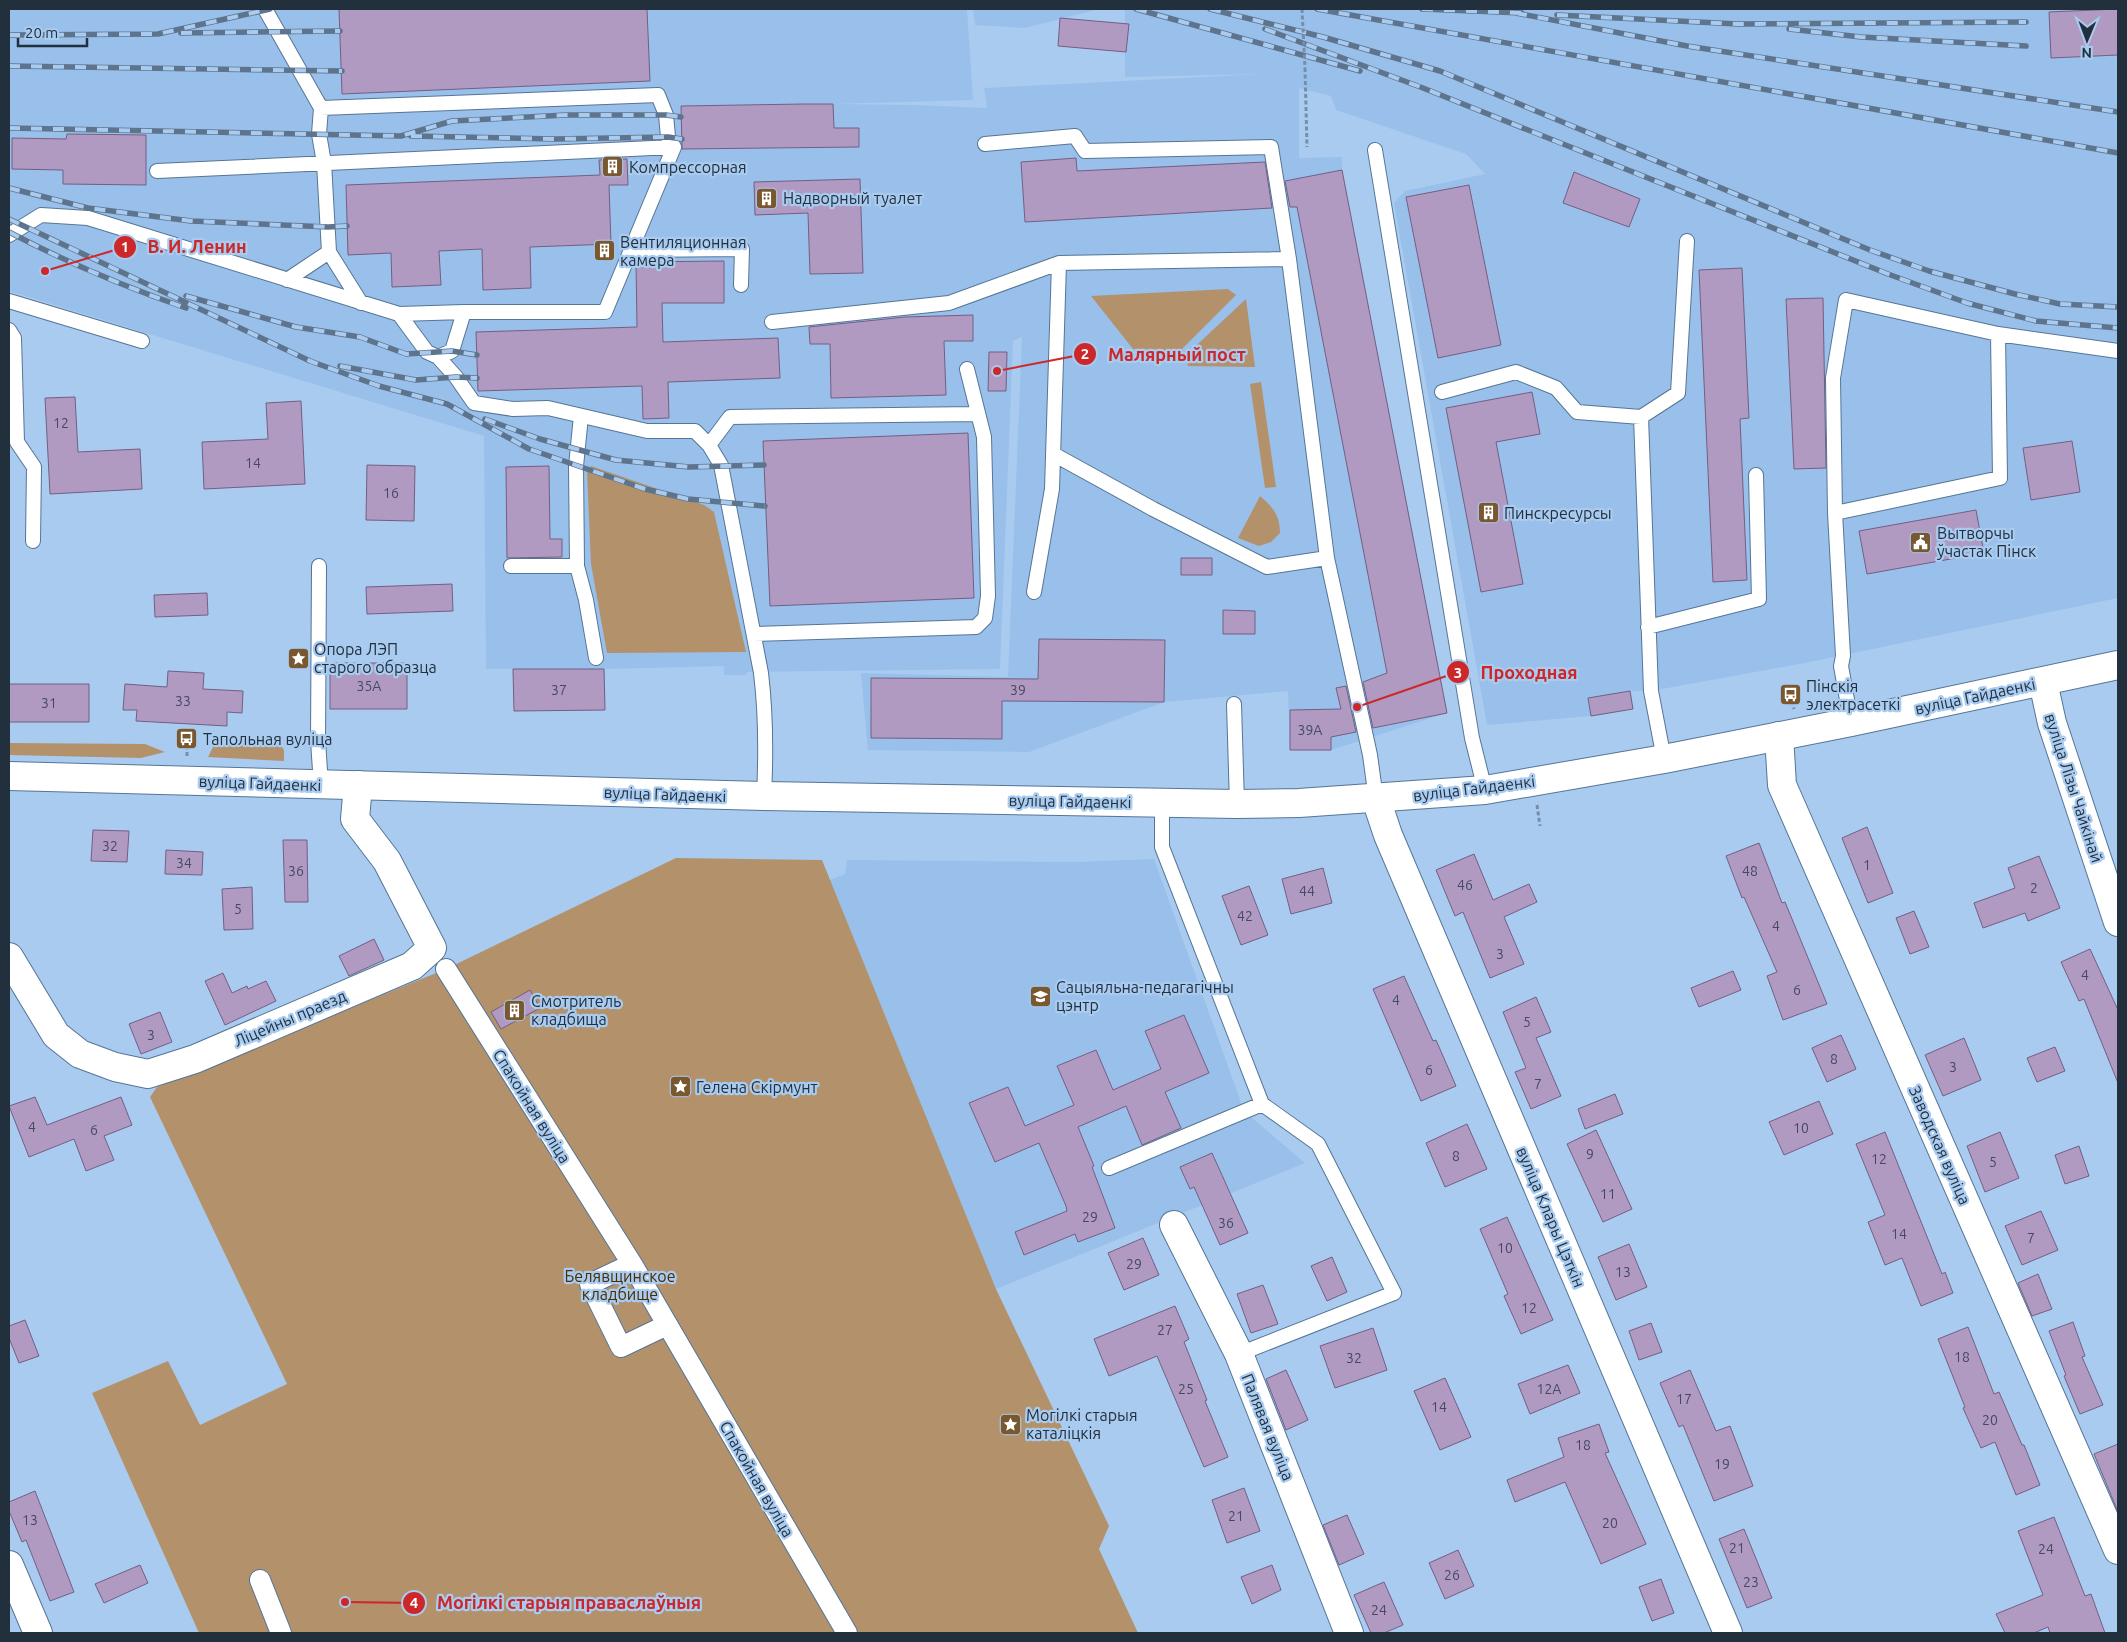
<svg xmlns="http://www.w3.org/2000/svg" width="2127" height="1642" font-family="Ubuntu,sans-serif">
<rect width="100%" height="100%" fill="#a9cbf0"/>
<path fill="#99c0ea" d="M9,9H967L973,100L832,104L915,105L987,108L984,88L1262,74L1125,77V9H2118V598L1805,663L1651,691H1631L1633,709L1591,716L1487,725L1394,203L1405,191L1485,174L1466,154L1336,110L1331,96L1299,88V158L1342,157V170L1447,713L1331,750H1290L1288,691L1164,702L1029,752L868,750L861,673L1008,677L1022,337L1013,341L1000,669L747,672L746,675H724V666L605,669V710L514,711L513,669H486L484,436L9,291Z
M973,9H1099L1025,28L975,25Z
M1154,859L1244,1111L1305,1163L996,1289L830,880L845,874L847,860L1075,862Z"/>
<path fill="#b3916b" d="M1228,289L1236,295L1179,352L1133,349L1091,296Z
M1246,299L1255,367L1188,366L1185,356Z
M1261,382L1276,487L1265,488L1250,384Z
M591,466L704,505L714,512L746,652L607,653L591,564L587,473Z
M1260,496C1273,507 1280,516 1280,533L1271,542L1259,546L1238,538Z
M9,743L145,744L165,752L141,758L9,755Z
M216,745L281,746L284,750V761L208,757L213,747Z
M676,858L822,860L996,1289L1109,1526L1099,1549L1138,1633H199L92,1393L168,1361L200,1425L287,1384L150,1097L157,1087L446,969Z"/>
<path fill="#b09ac2" stroke="#735e84" d="M339,9H647L650,81L342,94Z
M2118,9V55L2051,58L2049,12Z
M1060,18L1129,24L1126,52L1058,46Z
M804,104H833L834,128H859V147L682,149L681,106Z
M67,134L146,135V185L63,184V170L12,169V138L66,139Z
M1076,158L1077,171L1265,162L1272,208L1025,222L1021,162Z
M627,159L628,185H609L611,244L530,247L531,288L483,290L482,249L439,251L441,285L392,287L391,253L348,255L346,185L600,175L599,160Z
M1342,170L1447,713L1373,728L1363,682L1387,673L1297,207H1290L1285,181Z
M1574,172L1640,199L1629,227L1563,203Z
M860,179L863,273L810,274L808,213L755,215L754,182Z
M1469,185L1501,345L1438,358L1406,197Z
M724,261V303H662L663,342L778,338L780,378L668,382L669,418L643,419L642,386L478,391L476,332L637,327L636,262Z
M1742,268L1749,418L1740,419L1747,580L1713,582L1699,270Z
M1823,298L1826,468L1794,469L1786,299Z
M973,315V341H944L946,395L831,398L830,344H810L809,327L905,317Z
M989,352H1007L1006,391H988Z
M1532,392L1540,434L1496,442L1523,584L1481,592L1446,408Z
M75,397L78,452L140,449L142,489L50,494L45,398Z
M301,401L305,484L204,489L202,442L268,439L266,403Z
M968,433L974,598L770,606L763,441Z
M2072,441L2080,492L2031,500L2023,448Z
M367,465L415,466L414,521L366,520Z
M549,466L550,539H562V557L507,558L506,467Z
M1976,510L1984,553L1867,574L1859,531Z
M1181,558H1212V575H1181Z
M452,584L453,611L367,614L366,587Z
M207,593L208,615L155,617L154,595Z
M1223,610L1255,611V634H1223Z
M1039,639L1165,640L1164,702L1002,701V739L871,738V678L1038,679Z
M330,663H407V709H330Z
M513,669H604L605,710L514,711Z
M168,671L204,673L203,689L243,691L242,713L227,712V726L136,721L137,710H123L125,684L167,687Z
M9,684H89V722H9Z
M1346,686L1356,732L1331,737V750H1290V710L1341,709L1336,688Z
M1630,691L1633,709L1591,716L1588,698Z
M1867,827L1893,893L1868,903L1842,838Z
M93,830L129,831L127,862L91,861Z
M283,840H307L308,902H285Z
M1759,843L1782,903L1785,902L1827,1004L1783,1020L1767,976L1777,972L1744,897L1742,898L1726,856Z
M166,850L203,852L202,875L165,874Z
M1474,854L1493,900L1529,884L1537,902L1504,917L1524,964L1490,978L1463,912L1455,916L1436,870Z
M2039,856L2060,908L2028,921L2025,913L1983,928L1974,903L2015,888L2008,868Z
M1323,868L1332,903L1291,914L1282,879Z
M1249,886L1268,935L1241,945L1222,896Z
M252,887L253,929L224,930L222,889Z
M1914,911L1929,947L1910,954L1896,918Z
M374,939L384,960L349,976L339,956Z
M2090,949L2118,1010V1083L2084,999L2079,1001L2061,962Z
M1733,971L1741,990L1699,1007L1691,988Z
M223,973L232,993L247,986L248,989L266,981L276,1001L225,1025L205,981Z
M1404,976L1433,1041L1436,1040L1456,1086L1421,1101L1373,989Z
M530,990L540,1008L501,1029L491,1012Z
M1536,997L1551,1032L1536,1038L1561,1096L1531,1109L1515,1072L1526,1068L1503,1012Z
M160,1012L172,1042L141,1054L129,1024Z
M1184,1015L1209,1073L1165,1092L1181,1128L1142,1145L1126,1106L1078,1127L1094,1166L1092,1167L1115,1228L1078,1242L1075,1234L1024,1255L1015,1232L1067,1211L1066,1206L1039,1143L995,1162L969,1103L1008,1087L1025,1126L1074,1105L1057,1066L1096,1050L1113,1090L1161,1069L1145,1031Z
M1841,1035L1856,1069L1827,1082L1812,1048Z
M1964,1038L1981,1080L1943,1096L1925,1055Z
M2055,1047L2065,1071L2037,1082L2027,1058Z
M1615,1094L1623,1114L1585,1129L1578,1109Z
M35,1097L47,1125L121,1097L132,1125L104,1136L114,1160L86,1171L74,1139L29,1157L9,1106Z
M1819,1101L1833,1134L1784,1155L1769,1122Z
M1467,1124L1487,1169L1445,1187L1426,1143Z
M1596,1130L1632,1209L1603,1222L1567,1144Z
M1885,1132L1942,1274L1945,1272L1953,1293L1921,1306L1902,1258L1885,1265L1868,1222L1885,1215L1856,1144Z
M2000,1132L2019,1178L1985,1192L1967,1146Z
M2079,1146L2089,1176L2065,1184L2055,1155Z
M1212,1153L1248,1233L1220,1245L1194,1187L1190,1189L1180,1167Z
M2041,1211L2058,1250L2022,1265L2005,1226Z
M1507,1217L1553,1320L1521,1334L1504,1296L1508,1294L1480,1229Z
M1143,1238L1159,1275L1124,1290L1108,1253Z
M1629,1244L1647,1287L1616,1300L1598,1257Z
M1332,1257L1347,1292L1327,1301L1311,1266Z
M2038,1274L2052,1309L2032,1316L2018,1283Z
M1263,1285L1278,1324L1251,1333L1237,1294Z
M1175,1306L1189,1339L1184,1342L1207,1400L1205,1401L1228,1457L1204,1467L1157,1356L1109,1376L1094,1339Z
M25,1320L39,1356L19,1363L9,1338V1326Z
M2073,1322L2085,1356L2082,1357L2103,1405L2080,1414L2064,1376L2066,1375L2049,1331Z
M1651,1323L1662,1352L1639,1360L1629,1331Z
M1968,1327L1994,1394L1999,1392L2022,1445H2024L2040,1485L2016,1495L1995,1442L1981,1448L1963,1408L1965,1407L1938,1339Z
M1373,1328L1387,1370L1335,1388L1320,1346Z
M1568,1365L1580,1393L1530,1414L1518,1384Z
M1286,1370L1308,1420L1286,1430L1266,1379Z
M1690,1370L1716,1431L1730,1426L1753,1486L1714,1501L1683,1425L1679,1427L1660,1383Z
M1445,1378L1471,1437L1440,1450L1414,1391Z
M1599,1424L1609,1452L1605,1453L1646,1544L1601,1564L1565,1482L1515,1502L1507,1480L1564,1457L1558,1438Z
M2118,1444V1512L2094,1454Z
M1244,1488L1260,1531L1227,1543L1212,1500Z
M35,1491L74,1592L50,1601L26,1540L22,1542L9,1511V1502Z
M1347,1515L1364,1554L1339,1565L1323,1525Z
M2054,1517L2085,1596L2091,1594L2105,1633H2050L2048,1627L2034,1633H2005L1996,1614L2043,1595L2018,1531Z
M1744,1529L1772,1598L1747,1608L1719,1539Z
M1458,1550L1474,1586L1445,1599L1429,1563Z
M140,1565L148,1583L104,1603L95,1584Z
M1272,1565L1281,1590L1252,1604L1241,1577Z
M1661,1579L1674,1613L1652,1621L1639,1587Z
M1384,1582L1403,1625L1384,1633H1371L1354,1595Z"/>
<g fill="none" stroke-linecap="round" stroke-linejoin="round">
<defs>
<path id="service" d="M265,9L321,108L319,134L324,163L329,252
M985,144L1075,136L1085,151L1271,147L1289,259
M1375,150L1472,738L1485,790
M157,171L674,147
M9,235L41,215L88,218L399,314L464,312H605L674,147L668,137L666,115L658,95L321,108
M632,250L742,249L741,285
M287,280L329,252L361,303
M9,301L142,341
M399,314L427,352L438,357L456,377L474,403L513,409L548,408L647,431H695L709,445L721,465L761,673C766,714 766,755 764,796
M772,322L949,303L1059,263L1289,259L1327,558L1370,755L1376,799
M9,330L14,338L17,442L34,467L33,541
M438,357L452,351L464,312
M1442,392L1516,372L1556,388L1577,412L1641,417
M581,416L576,466L577,566L586,600L596,658
M709,445L730,417L978,414
M1055,455L1153,509L1267,567L1327,558
M1835,513L2000,478L1998,334
M319,566L318,741L321,785
M511,566H577
M1034,592L1052,489L1059,263
M1648,627L1759,599L1756,475
M754,634L976,627L985,618L988,596L984,437L967,369
M1234,704L1237,804
M1851,722L1841,666L1843,656L1835,513L1833,378L1846,300L1998,334L2118,351
M1664,759L1651,691L1641,417L1678,393L1687,241
M1162,803V847L1262,1104L1318,1144L1394,1293L1239,1354
M1109,1168L1262,1104"/>
<path id="pedestrian" d="M446,969L632,1264L847,1633
M632,1264L590,1284L621,1347L667,1325
M260,1580L281,1633"/>
<path id="minor" d="M2043,682L2052,723L2118,922
M1779,736L1782,785L2118,1550
M9,957L56,1035L80,1054L115,1067L148,1074L195,1059L412,966L432,948L387,861L355,819L358,785
M1174,1225L1239,1354L1349,1633
M9,1565L38,1633"/>
<path id="tertiary" d="M9,776L764,796L1237,804L1299,803L1485,790L1664,759L1851,722L2118,665
M1376,799L1388,835L1728,1633"/>
</defs>
<use href="#service" stroke="#557596" stroke-width="16"/>
<use href="#pedestrian" stroke="#557596" stroke-width="22"/>
<use href="#minor" stroke="#557596" stroke-width="30"/>
<use href="#tertiary" stroke="#557596" stroke-width="30"/>
<path stroke="#758fab" stroke-width="3" stroke-dasharray="4 2.5" stroke-linecap="butt" d="M1305,68L1307,147
M1790,695L1794,709
M187,739V758
M1537,805L1540,826"/>
<use href="#service" stroke="#fff" stroke-width="14"/>
<use href="#pedestrian" stroke="#fff" stroke-width="20"/>
<use href="#minor" stroke="#fff" stroke-width="28"/>
<use href="#tertiary" stroke="#fff" stroke-width="28"/>
<defs>
<path id="rail" d="M1136,9L1360,71
M1210,9L1323,37L1440,71L1870,250L1929,271L2015,294L2060,304L2118,307
M1317,9L2118,153
M1422,9L1522,13
M1516,13L1687,46L2118,112
M1557,15L1738,24L2026,22
M1265,29L1423,88L1888,274L1967,303L2036,321L2118,328
M1789,29L1861,37L2026,46
M181,33L340,31
M9,35L158,34L270,9
M9,66L342,71
M9,128L401,136L452,121L566,115H666L681,117
M411,136L555,139L668,137L682,139
M9,188L88,208L191,221L328,227L347,226
M9,219L310,361L379,386L447,404L529,449L645,489L688,499L765,506
M9,232C66,262 125,287 186,308
M186,296L296,327L360,337L406,354L452,351L477,355
M340,366L416,380L456,377L477,378
M485,419L540,439L616,460L689,467L764,465"/>
</defs>
<use href="#rail" stroke="#5e748d" stroke-width="5.5"/>
<use href="#rail" stroke="#a9cbf0" stroke-width="4" stroke-dasharray="11" stroke-linecap="butt"/>
<path stroke="#758fab" stroke-width="3" stroke-dasharray="4 2.5" stroke-linecap="butt" d="M1302,9L1305,68"/>
</g>
<defs>
<symbol id="building-square" viewBox="-11 -11 22 22"><rect x="-9" y="-9" width="18" height="18" rx="4" fill="#79572f" stroke="#a9cbf0"/><path d="M-4-6H4V6H1V3H-1V6H-4ZM-2.5-4.3h1.7v1.8h-1.7ZM.8-4.3h1.7v1.8H.8ZM-2.5-1h1.7V.8h-1.7ZM.8-1h1.7V.8H.8Z" fill="#fff"/></symbol>
<symbol id="civic-square" viewBox="-11 -11 22 22"><rect x="-9" y="-9" width="18" height="18" rx="4" fill="#79572f" stroke="#a9cbf0"/><path d="M-.6-6.5H3V-4.5H.6V-3L4-1V1h2V6H-6V1h2V-1L-.6-3ZM-1.2 2.5V6h2.4V2.5Z" fill="#fff"/></symbol>
<symbol id="sight-square" viewBox="-11 -11 22 22"><rect x="-9" y="-9" width="18" height="18" rx="4" fill="#79572f" stroke="#a9cbf0"/><path d="M0-6L1.8-2.2L6-1.7L2.9 1.2L3.7 5.4L0 3.3L-3.7 5.4L-2.9 1.2L-6-1.7L-1.8-2.2Z" fill="#fff"/></symbol>
<symbol id="bus-square" viewBox="-11 -11 22 22"><rect x="-9" y="-9" width="18" height="18" rx="4" fill="#79572f" stroke="#a9cbf0"/><path d="M-5-6H5V4H4V6H2V4H-2V6H-4V4H-5ZM-3.5-4V0h7V-4ZM-3.5 1.2v1.5H-2V1.2ZM2 1.2v1.5H3.5V1.2Z" fill="#fff"/></symbol>
<symbol id="school-square" viewBox="-11 -11 22 22"><rect x="-9" y="-9" width="18" height="18" rx="4" fill="#79572f" stroke="#a9cbf0"/><path d="M0-5L7-2L0 1L-7-2ZM-4 1L0 2.5L4 1V4Q0 6-4 4Z" fill="#fff"/></symbol>
</defs>
<g fill-rule="evenodd">
<use href="#building-square" x="600" y="154" width="25" height="25"/>
<use href="#building-square" x="754" y="186" width="25" height="25"/>
<use href="#building-square" x="592" y="238" width="25" height="25"/>
<use href="#building-square" x="1476" y="500" width="25" height="25"/>
<use href="#civic-square" x="1908" y="530" width="25" height="25"/>
<use href="#sight-square" x="286" y="646" width="25" height="25"/>
<use href="#bus-square" x="1778" y="682" width="25" height="25"/>
<use href="#bus-square" x="174" y="726" width="25" height="25"/>
<use href="#school-square" x="1028" y="984" width="25" height="25"/>
<use href="#building-square" x="502" y="998" width="25" height="25"/>
<use href="#sight-square" x="668" y="1074" width="25" height="25"/>
<use href="#sight-square" x="998" y="1412" width="25" height="25"/>
</g>
<g text-anchor="middle" dominant-baseline="central" stroke-width="4.5" stroke-linejoin="round" paint-order="stroke">
<g font-size="14" fill="#464a5f">
<text x="61" y="423">12</text>
<text x="253" y="463">14</text>
<text x="391" y="493">16</text>
<text x="369" y="686">35А</text>
<text x="559" y="690">37</text>
<text x="1018" y="690">39</text>
<text x="183" y="701">33</text>
<text x="49" y="703">31</text>
<text x="1310" y="730">39А</text>
<text x="110" y="846">32</text>
<text x="184" y="863">34</text>
<text x="1867" y="865">1</text>
<text x="296" y="871">36</text>
<text x="1750" y="871">48</text>
<text x="1465" y="885">46</text>
<text x="2034" y="888">2</text>
<text x="1307" y="891">44</text>
<text x="238" y="909">5</text>
<text x="1245" y="916">42</text>
<text x="1776" y="926">4</text>
<text x="1500" y="954">3</text>
<text x="2085" y="975">4</text>
<text x="1797" y="990">6</text>
<text x="1396" y="1000">4</text>
<text x="1527" y="1022">5</text>
<text x="151" y="1035">3</text>
<text x="1834" y="1059">8</text>
<text x="1953" y="1067">3</text>
<text x="1429" y="1070">6</text>
<text x="1538" y="1084">7</text>
<text x="32" y="1127">4</text>
<text x="1801" y="1128">10</text>
<text x="94" y="1130">6</text>
<text x="1590" y="1154">9</text>
<text x="1456" y="1156">8</text>
<text x="1879" y="1159">12</text>
<text x="1993" y="1162">5</text>
<text x="1608" y="1194">11</text>
<text x="1090" y="1217">29</text>
<text x="1226" y="1223">36</text>
<text x="1899" y="1234">14</text>
<text x="2031" y="1238">7</text>
<text x="1505" y="1248">10</text>
<text x="1134" y="1264">29</text>
<text x="1623" y="1272">13</text>
<text x="1529" y="1308">12</text>
<text x="1165" y="1330">27</text>
<text x="1962" y="1357">18</text>
<text x="1354" y="1358">32</text>
<text x="1186" y="1389">25</text>
<text x="1549" y="1389">12А</text>
<text x="1684" y="1399">17</text>
<text x="1439" y="1407">14</text>
<text x="1990" y="1420">20</text>
<text x="1583" y="1445">18</text>
<text x="1722" y="1464">19</text>
<text x="1236" y="1516">21</text>
<text x="30" y="1520">13</text>
<text x="1610" y="1523">20</text>
<text x="1737" y="1548">21</text>
<text x="2046" y="1549">24</text>
<text x="1452" y="1575">26</text>
<text x="1751" y="1582">23</text>
<text x="1379" y="1610">24</text>
</g>
<g font-size="16" fill="#22303e" stroke="#a9cbf0" text-anchor="start">
<text x="629" y="167">Компрессорная</text>
<text x="783" y="198">Надворный туалет</text>
<text x="620" y="242">Вентиляционная<tspan x="620" dy="18">камера</tspan></text>
<text x="1504" y="513">Пинскресурсы</text>
<text x="1937" y="533">Вытворчы<tspan x="1937" dy="18">ўчастак Пінск</tspan></text>
<text x="314" y="649">Опора ЛЭП<tspan x="314" dy="18">старого образца</tspan></text>
<text x="1806" y="686">Пінскія<tspan x="1806" dy="18">электрасеткі</tspan></text>
<text x="203" y="739">Тапольная вуліца</text>
<text x="1056" y="987">Сацыяльна-педагагічны<tspan x="1056" dy="18">цэнтр</tspan></text>
<text x="531" y="1001">Смотритель<tspan x="531" dy="18">кладбища</tspan></text>
<text x="696" y="1087">Гелена Скірмунт</text>
<text x="1026" y="1415">Могілкі старыя<tspan x="1026" dy="18">каталіцкія</tspan></text>
</g>
<g font-size="16" fill="#22303e" stroke="#a9cbf0">
<text transform="translate(1975 696) rotate(-12)">вуліца Гайдаенкі</text>
<text transform="translate(260 783) rotate(2)">вуліца Гайдаенкі</text>
<text transform="translate(1474 788) rotate(-7)">вуліца Гайдаенкі</text>
<text transform="translate(2074 788) rotate(72)">вуліца Лізы Чайкінай</text>
<text transform="translate(665 794) rotate(2)">вуліца Гайдаенкі</text>
<text transform="translate(1070 801) rotate(1)">вуліца Гайдаенкі</text>
<text transform="translate(290 1018) rotate(-23)">Ліцейны праезд</text>
<text transform="translate(532 1106) rotate(58)">Спакойная вуліца</text>
<text transform="translate(1940 1145) rotate(66)">Заводская вуліца</text>
<text transform="translate(1551 1217) rotate(67)">вуліца Клары Цэткін</text>
<text transform="translate(1268 1427) rotate(68)">Палявая вуліца</text>
<text transform="translate(757 1479) rotate(60)">Спакойная вуліца</text>
</g>
<g font-size="16" fill="#492c01" stroke="#a9cbf0">
<text x="620" y="1276">Белявщинское<tspan x="620" dy="18">кладбище</tspan></text>
</g>
</g>
<path fill="none" stroke="#cd2829" stroke-width="2" d="M45 271L125 247M997 371L1085 354M1357 707L1458 672M345 1602L414 1603"/>
<g fill="#cd2829" stroke="#a9cbf0" stroke-width="2">
<circle cx="45" cy="271" r="5"/>
<circle cx="997" cy="371" r="5"/>
<circle cx="1357" cy="707" r="5"/>
<circle cx="345" cy="1602" r="5"/>
<circle cx="125" cy="247" r="12"/>
<circle cx="1085" cy="354" r="12"/>
<circle cx="1458" cy="672" r="12"/>
<circle cx="414" cy="1603" r="12"/>
</g>
<g font-size="15" text-anchor="middle" font-weight="bold" fill="#fff">
<text x="125" y="252">1</text>
<text x="1085" y="359">2</text>
<text x="1458" y="678">3</text>
<text x="414" y="1608">4</text>
</g>
<g font-size="18" text-anchor="middle" font-weight="bold" fill="#cd2829" stroke="#a9cbf0" stroke-width="4.5" stroke-linejoin="round" paint-order="stroke">
<text x="197" y="253">В. И. Ленин</text>
<text x="1177" y="361">Малярный пост</text>
<text x="1529" y="679">Проходная</text>
<text x="569" y="1609">Могілкі старыя праваслаўныя</text>
</g>
<rect width="2127" height="1642" fill="none" stroke="#22303e" stroke-width="20"/>
<g transform="translate(2087 40) rotate(181)" stroke="#a9cbf0" stroke-width="4" paint-order="stroke">
<path d="M0-4L9 19L0 12L-9 19Z" fill="#22303e"/>
<text y="-8" font-size="14" font-weight="bold" text-anchor="middle" fill="#22303e">N</text>
</g>
<path d="M18 38v8h69v-8" fill="none" stroke="#22303e" stroke-width="2.5"/>
<text x="25" y="38" font-size="15" fill="#22303e" stroke="#a9cbf0" stroke-width="4" paint-order="stroke">20 m</text>
</svg>
